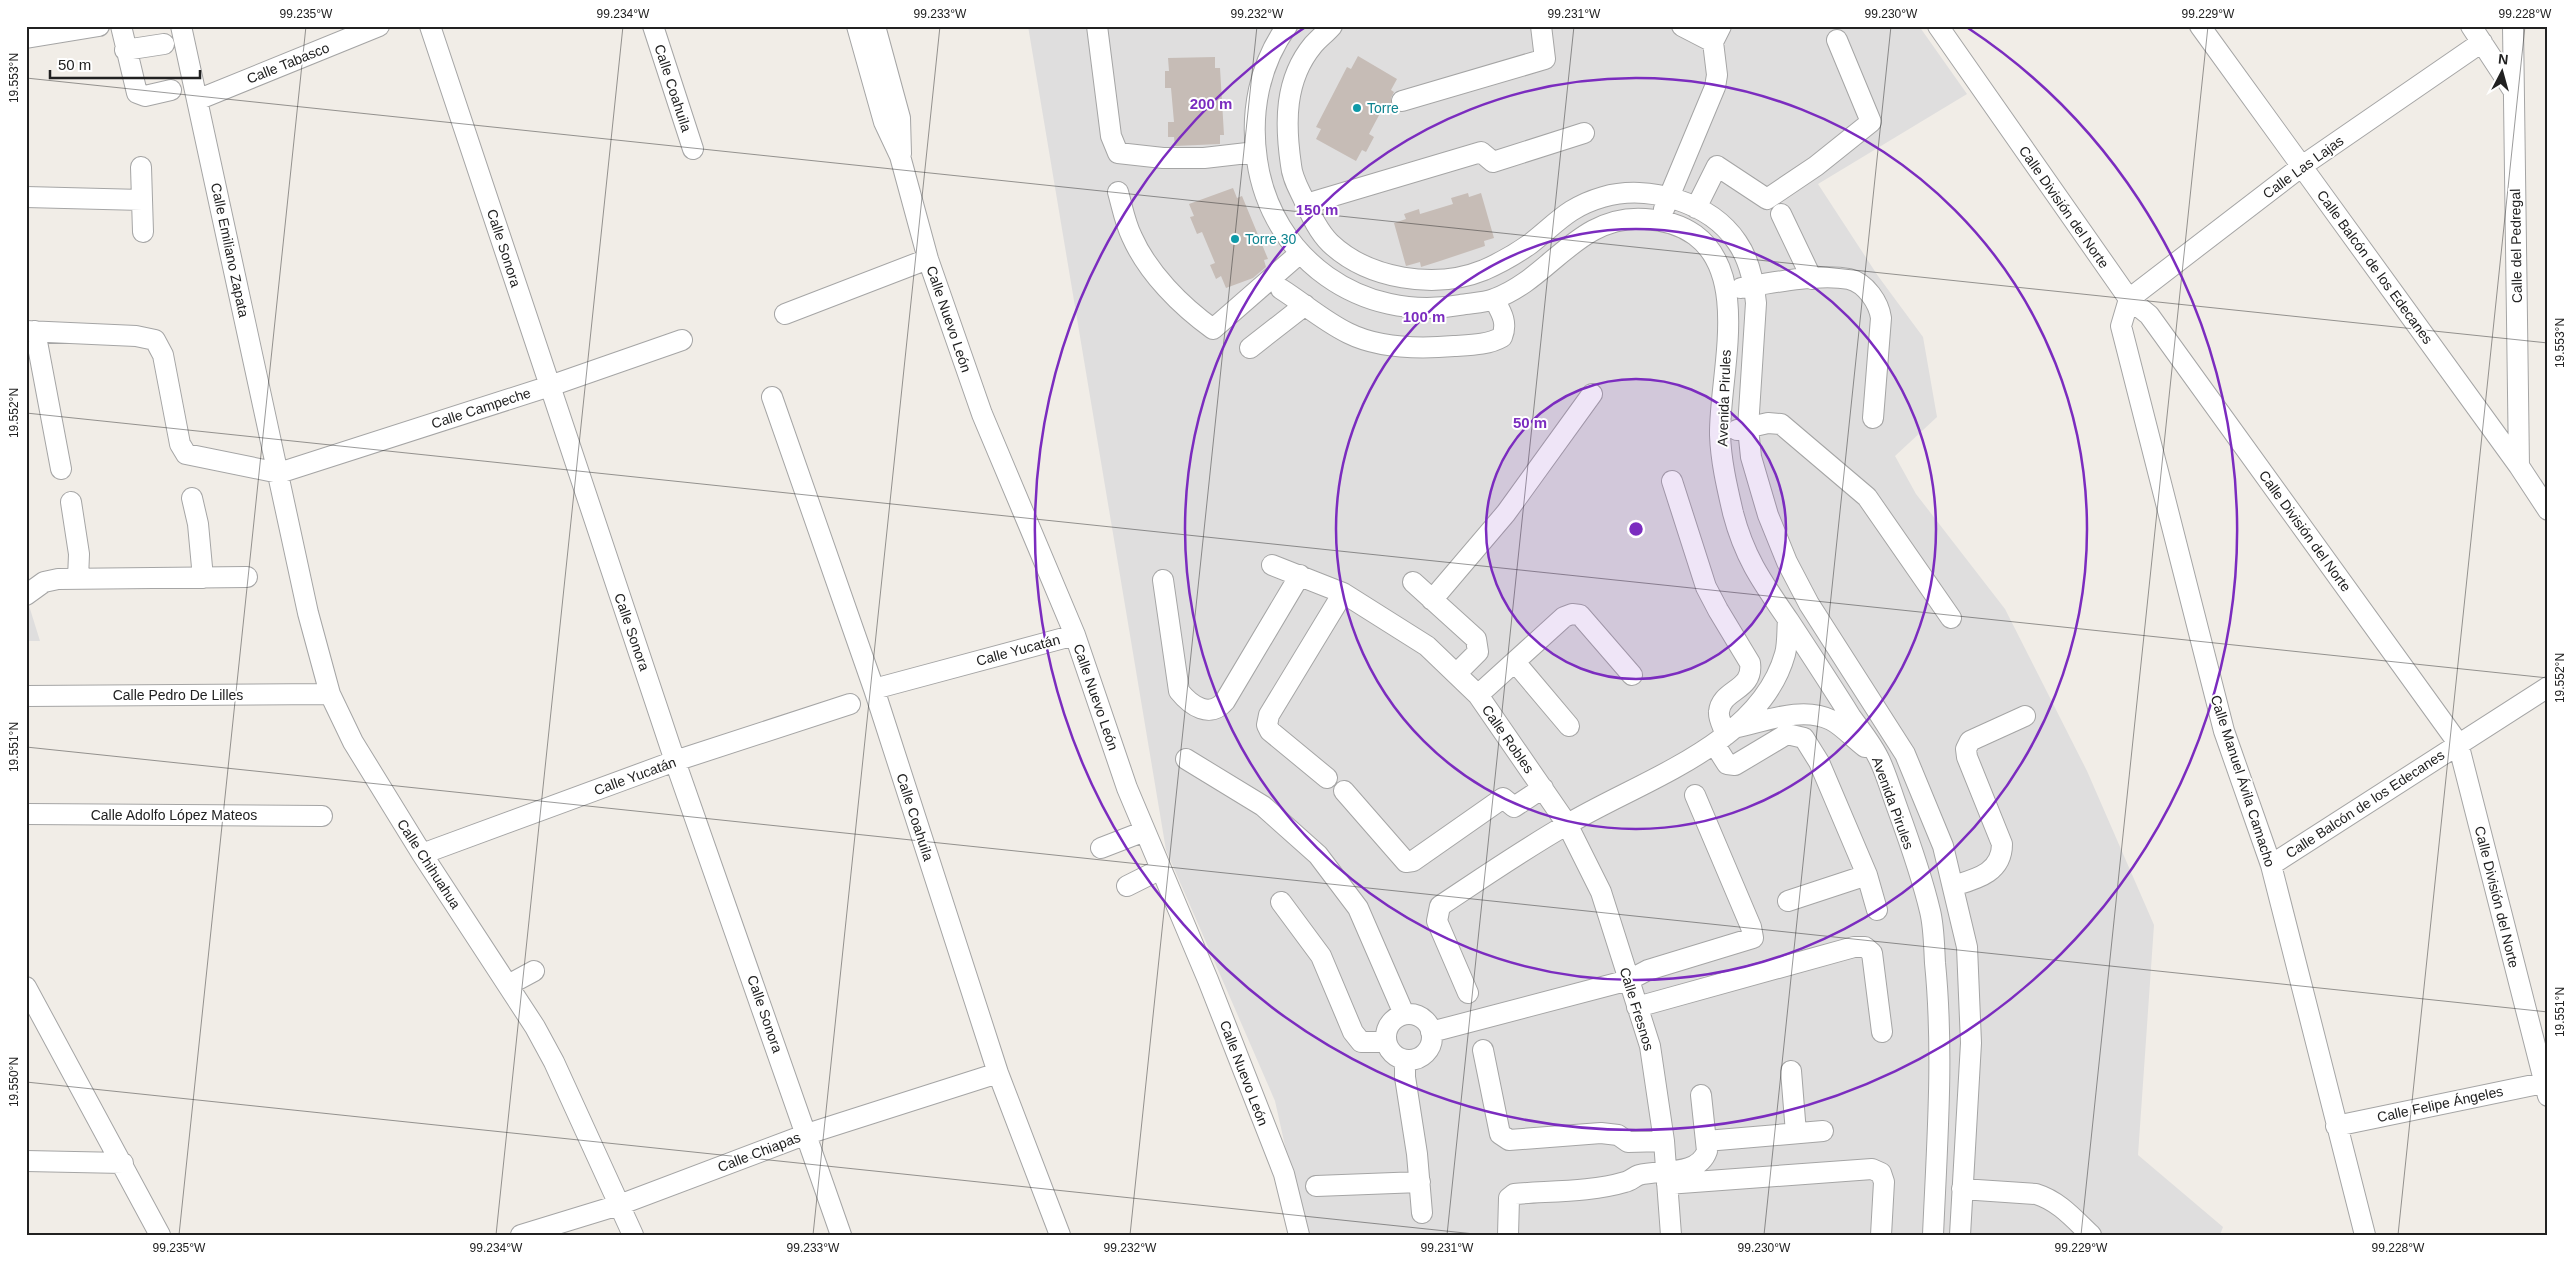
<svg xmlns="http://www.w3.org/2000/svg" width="2574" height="1261" font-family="Helvetica,sans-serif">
<rect width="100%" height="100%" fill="#f1ede7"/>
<path fill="#dfdede" d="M1028,26H1919L1967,94L1818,184L1878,276L1923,337L1937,417L1895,456L1916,494L2005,609L2087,771L2154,925L2138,1155L2223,1227L2220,1235H1305L1275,1101L1166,850Z
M26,596L40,641H26Z"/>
<path fill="#c6bcb6" d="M1358,56L1397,79L1391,90L1394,92L1391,98V104L1389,106L1385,104L1369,134L1374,137L1366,152L1362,150L1356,161L1316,139L1321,129L1316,127L1347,67L1351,69Z
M1215,57V68H1220L1224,135H1220V144L1175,146L1174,137H1168V122H1174L1171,88H1165V71H1169L1168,58Z
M1233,188L1237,198L1242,196L1268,259L1264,260L1266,267L1253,278L1226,288L1221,276L1216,279L1210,265L1215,263L1202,232L1197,234L1190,217L1194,216L1189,204Z
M1468,193L1469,197L1481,193L1494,238L1484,241L1485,246L1440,261L1421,267L1420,262L1406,266L1394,223L1406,219L1404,214L1419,209L1420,214L1453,204L1451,198Z"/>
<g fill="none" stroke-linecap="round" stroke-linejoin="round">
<defs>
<path id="minor" d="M121,26L137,93L145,96L171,90
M181,26L308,613L330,694L353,742L422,854L535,1027L554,1062L633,1235
M430,26L675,761L841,1235
M653,26L693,149
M857,26L884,122L900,156L928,259L982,414L1075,635L1127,788L1208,980L1284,1174L1299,1235
M875,26L900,118L901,154
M1097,26L1111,136L1118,153L1163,158H1204L1256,152
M1287,26C1259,65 1250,113 1257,160C1271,259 1362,323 1460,305C1470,303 1484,303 1494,299C1550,279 1578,214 1645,219C1663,220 1681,225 1695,235C1751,276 1719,377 1720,435C1721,462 1727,487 1733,513C1745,559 1763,583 1789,621C1810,653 1831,685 1851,717C1861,731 1873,745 1880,761C1887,776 1892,794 1898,810C1910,843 1922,877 1930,911C1934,927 1934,946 1935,963C1944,1053 1937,1144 1933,1235
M1332,26C1326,33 1319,38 1313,45C1284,80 1285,124 1291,165C1292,178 1299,189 1304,200C1311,215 1318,231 1330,243C1368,279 1435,290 1484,270C1500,263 1516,254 1530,244C1557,223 1568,207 1603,197C1648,184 1710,202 1737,242C1749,259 1754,282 1756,303L1748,428L1751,457L1768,515L1787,562L1809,604L1905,754L1943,846L1967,947L1971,1043L1960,1235
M1682,26L1713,42
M1938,26L2129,299L2149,315L2458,743L2548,1096
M2200,26L2519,466L2548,510
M2471,26L2513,90
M2513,26L2519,466
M26,38L99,26
M125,50L164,44
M197,100L379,26
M1402,101L1545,59L1541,26
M141,167L143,232
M1118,192C1122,206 1125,223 1132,237C1148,273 1181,306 1213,329L1299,254
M26,197L142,200
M1306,204L1481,152L1493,162L1584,133
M1696,208L1717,166L1767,199L1816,166L1871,122L1837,40
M1664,209L1715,87L1717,75L1713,42L1721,26
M1781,214L1812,279
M1741,288C1770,283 1820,273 1849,279C1866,283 1879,303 1881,318L1873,418
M1281,289C1303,303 1325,322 1348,333C1380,349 1420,349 1454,346C1471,345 1488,345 1502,337C1508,322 1501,312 1494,299
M785,314L928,259
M26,331L136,336L155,340L163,355L180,444L186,454L279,473L550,386L682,340
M35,331L61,469
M1250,348L1305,305
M772,397L874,689L998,1073L1060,1235
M1737,430L1768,423L1781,424L1867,497L1951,618
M1672,481L1706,587L1718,610L1750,663C1754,691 1721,689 1719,712C1718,719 1724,728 1726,735
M192,498L198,524L203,578
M71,502L79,554L78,579
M1272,565L1343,593L1427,646L1478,695L1567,824L1601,892L1650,1046L1664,1141L1671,1235
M1163,580L1179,691C1191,706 1210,719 1225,701L1300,575
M1413,582L1476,639L1478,652L1457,673
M26,595L44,582L58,579L247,577
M1432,600L1506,513L1592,394
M1515,662L1569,726
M874,689L1075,635
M1478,695L1564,617L1572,614L1580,615L1632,675
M26,696L330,694
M1738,727C1766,721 1803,706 1831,720C1843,726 1854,739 1865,747
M1715,745L1727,764L1735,765L1787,734L1804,738L1819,762L1867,875L1877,910
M1186,759L1263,806L1318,855L1358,908L1404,1014
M1327,778L1270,731L1267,725L1269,715L1343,593
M1344,791L1406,862L1413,861L1503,798L1514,807L1543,788
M26,814L322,816
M1101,848L1145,831
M422,854L675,761L850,704
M2271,865L2548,687
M1127,886L1161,869
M1953,886C1976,879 2002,873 2002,844L1967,757L1966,749L1970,741L2025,716
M1788,901L1867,875
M1281,902L1321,956L1353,1032L1361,1042H1386
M508,985L534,971
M26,987L160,1235
M1468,993L1437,921L1440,906C1482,878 1524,849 1568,824C1642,780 1760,744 1785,654C1788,643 1787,630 1788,620
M1637,1007L1854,947H1865L1872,953L1882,1032
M1386 1037a23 23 0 1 1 46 0a23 23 0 1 1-46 0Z
M1431,1032L1629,980L1648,970L1753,938L1751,927L1695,795
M1483,1050L1500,1134L1509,1140L1601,1133L1618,1135L1628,1142L1664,1141
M1405,1060V1077L1417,1154L1422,1213
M1791,1071L1796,1133
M2336,1126L2548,1082
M1706,1141L1823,1131
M26,1161L123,1163
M1667,1184L1872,1169L1881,1173L1884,1182L1881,1235
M1316,1186L1420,1182
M1962,1189L2036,1194C2059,1201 2074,1219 2091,1235
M521,1235L619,1205L807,1134L998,1073
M1508,1235L1509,1198L1514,1194C1548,1191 1592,1192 1625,1182C1630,1181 1634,1177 1639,1175C1660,1169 1698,1177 1707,1151L1701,1095
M2365,1235L2271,865L2224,731L2121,326L2129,299L2302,166L2482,42"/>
</defs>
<use href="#minor" stroke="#a5a5a5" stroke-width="22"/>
<use href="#minor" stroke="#fff" stroke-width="20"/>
</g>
<path fill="none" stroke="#212121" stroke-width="1" stroke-opacity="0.45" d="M26,78L2548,343M26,413L2548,678M26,747L2548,1012M26,1082L1484,1235M179,1235L306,26M496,1235L623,26M813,1235L940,26M1130,1235L1257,26M1447,1235L1574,26M1764,1235L1891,26M2081,1235L2208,26M2398,1235L2525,26"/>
<circle cx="1636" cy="529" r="150" fill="#7b2cbf" fill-opacity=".12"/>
<g fill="none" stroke="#7b2cbf" stroke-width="2.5">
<circle cx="1636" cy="529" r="150"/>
<circle cx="1636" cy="529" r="300"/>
<circle cx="1636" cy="529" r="451"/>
<path d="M1968 28A601 601 0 1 1 1304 28"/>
</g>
<g fill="#0f9aa8" stroke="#fff" stroke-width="2">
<circle cx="1357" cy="108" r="5"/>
<circle cx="1235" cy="239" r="5"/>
</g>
<g text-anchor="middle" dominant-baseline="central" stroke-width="4" stroke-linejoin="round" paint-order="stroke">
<g font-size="14" fill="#212121" stroke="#fff">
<text transform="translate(288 63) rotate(-22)">Calle Tabasco</text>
<text transform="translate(673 88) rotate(72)">Calle Coahuila</text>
<text transform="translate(2303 167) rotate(-36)">Calle Las Lajas</text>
<text transform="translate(2064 207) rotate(55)">Calle División del Norte</text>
<text transform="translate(2516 246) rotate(-91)">Calle del Pedregal</text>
<text transform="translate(504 248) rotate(72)">Calle Sonora</text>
<text transform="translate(230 250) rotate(78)">Calle Emiliano Zapata</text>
<text transform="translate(2375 267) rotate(54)">Calle Balcón de los Edecanes</text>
<text transform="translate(949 319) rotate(71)">Calle Nuevo León</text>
<text transform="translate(1724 398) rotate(-88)">Avenida Pirules</text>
<text transform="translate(481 408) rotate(-18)">Calle Campeche</text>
<text transform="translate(2305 531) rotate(54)">Calle División del Norte</text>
<text transform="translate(632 632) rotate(71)">Calle Sonora</text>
<text transform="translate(1018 650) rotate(-15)">Calle Yucatán</text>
<text x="178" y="695">Calle Pedro De Lilles</text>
<text transform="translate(1096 697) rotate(71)">Calle Nuevo León</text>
<text transform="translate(1508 739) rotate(55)">Calle Robles</text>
<text transform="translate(635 776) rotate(-20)">Calle Yucatán</text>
<text transform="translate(2243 781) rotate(72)">Calle Manuel Ávila Camacho</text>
<text transform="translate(1893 803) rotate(70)">Avenida Pirules</text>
<text transform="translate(2365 804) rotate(-33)">Calle Balcón de los Edecanes</text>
<text x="174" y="815">Calle Adolfo López Mateos</text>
<text transform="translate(915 817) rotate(72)">Calle Coahuila</text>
<text transform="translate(429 864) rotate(57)">Calle Chihuahua</text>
<text transform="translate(2497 897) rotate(76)">Calle División del Norte</text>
<text transform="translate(1637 1009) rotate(73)">Calle Fresnos</text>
<text transform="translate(765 1014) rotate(71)">Calle Sonora</text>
<text transform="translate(1244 1073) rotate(69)">Calle Nuevo León</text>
<text transform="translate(2440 1104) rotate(-12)">Calle Felipe Ángeles</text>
<text transform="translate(759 1152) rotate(-21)">Calle Chiapas</text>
</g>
<g font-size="14" fill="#0d838f" stroke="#fff" text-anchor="start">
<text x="1367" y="108">Torre</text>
<text x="1245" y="239">Torre 30</text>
</g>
</g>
<circle cx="1636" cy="529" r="8" fill="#7b2cbf" stroke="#fff" stroke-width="2.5"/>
<g font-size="15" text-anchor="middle" font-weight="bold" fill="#7b2cbf" stroke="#fff" stroke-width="4" stroke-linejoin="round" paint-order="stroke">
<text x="1211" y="109">200 m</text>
<text x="1317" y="215">150 m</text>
<text x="1424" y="322">100 m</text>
<text x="1530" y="428">50 m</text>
</g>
<rect width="2574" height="1261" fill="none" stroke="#ffffff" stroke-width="55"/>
<g transform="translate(2502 72) rotate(6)" stroke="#ffffff" stroke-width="4" paint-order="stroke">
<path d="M0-4L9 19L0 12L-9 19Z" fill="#212121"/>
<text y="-8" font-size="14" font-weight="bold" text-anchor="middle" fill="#212121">N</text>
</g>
<path d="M50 70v8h150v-8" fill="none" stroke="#212121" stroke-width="2.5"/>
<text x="58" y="70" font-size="15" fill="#212121" stroke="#ffffff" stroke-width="4" paint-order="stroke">50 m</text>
<rect x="28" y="28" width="2518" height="1206" fill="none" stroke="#212121" stroke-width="2"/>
<g font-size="12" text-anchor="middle" fill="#212121">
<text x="306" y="18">99.235°W</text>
<text x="623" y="18">99.234°W</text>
<text x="940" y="18">99.233°W</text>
<text x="1257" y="18">99.232°W</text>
<text x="1574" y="18">99.231°W</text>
<text x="1891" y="18">99.230°W</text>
<text x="2208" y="18">99.229°W</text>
<text x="2525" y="18">99.228°W</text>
<text transform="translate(14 78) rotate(-90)" y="4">19.553°N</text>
<text transform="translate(2560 343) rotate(-90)" y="4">19.553°N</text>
<text transform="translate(14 413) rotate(-90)" y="4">19.552°N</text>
<text transform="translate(2560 678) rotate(-90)" y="4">19.552°N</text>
<text transform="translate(14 747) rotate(-90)" y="4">19.551°N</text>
<text transform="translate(2560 1012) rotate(-90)" y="4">19.551°N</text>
<text transform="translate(14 1082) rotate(-90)" y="4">19.550°N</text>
<text x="179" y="1252">99.235°W</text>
<text x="496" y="1252">99.234°W</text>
<text x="813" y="1252">99.233°W</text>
<text x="1130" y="1252">99.232°W</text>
<text x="1447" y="1252">99.231°W</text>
<text x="1764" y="1252">99.230°W</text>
<text x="2081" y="1252">99.229°W</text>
<text x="2398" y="1252">99.228°W</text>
</g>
</svg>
